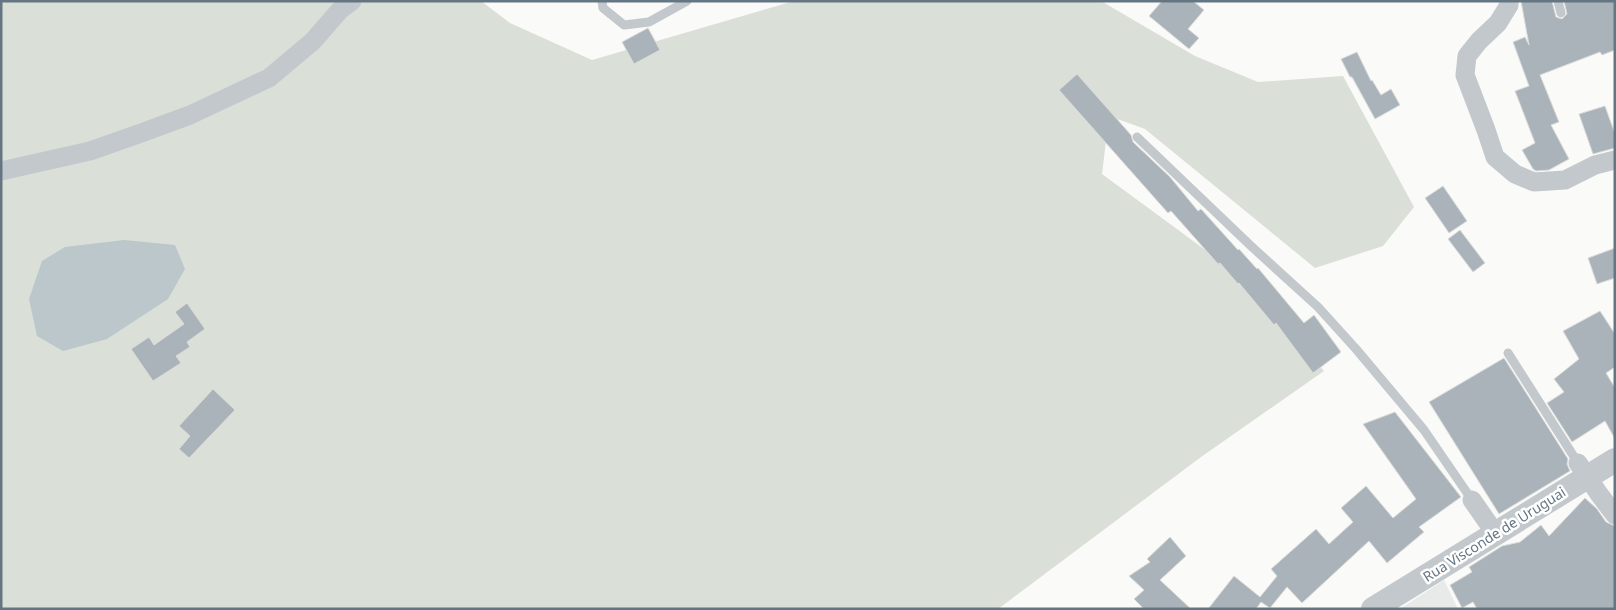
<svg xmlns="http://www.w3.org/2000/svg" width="1616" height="610" font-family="'Noto Sans',sans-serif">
<rect width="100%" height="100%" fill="#fafaf8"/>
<path fill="#e8e9e9" d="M1444,580L1458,609H1400Z"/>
<path fill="#dadfd7" d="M1,1H481L510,23L592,60L794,1H1101L1195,56L1258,82L1343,76L1414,207L1383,246L1315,268L1145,129L1109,116L1102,174L1253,285L1324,371L1201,457L998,609H1Z"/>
<path fill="#bbc7cb" d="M124,240L175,245L185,269L168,299L107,339L63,351L37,336L29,299L42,261L65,247Z"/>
<path fill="#aab3b9" stroke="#dcdcda" d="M1162,1H1193L1204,10L1188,29L1199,38L1189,49L1149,16Z
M1521,1H1552L1556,17L1562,19L1567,14L1564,1H1615V50L1602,55L1600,52L1540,75L1559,122L1551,125L1569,159L1549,170L1536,171L1533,169L1522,150L1535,143L1515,91L1529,86L1513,42L1525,37L1529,45Z
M648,28L660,50L634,64L622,42Z
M1357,52L1371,81L1372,80L1381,95L1391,89L1400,105L1375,119L1352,77H1350L1341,59Z
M1077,74L1131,135L1133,142L1170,177L1198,211L1201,209L1238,250L1239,249L1257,269L1258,268L1304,323L1314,315L1341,352L1313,373L1276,323L1274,325L1239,283L1238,284L1220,263L1218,264L1171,211L1168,213L1059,90Z
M1605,106L1615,134V148L1593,154L1579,114Z
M1443,186L1467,221L1449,233L1425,198Z
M1460,230L1485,263L1473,272L1448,239Z
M1615,248V278L1597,284L1588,258Z
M187,303L205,329L187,342L190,347L176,356L181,363L153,381L131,349L149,337L154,345L184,324L175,312Z
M1600,311L1615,334V367L1606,373L1615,388V439L1605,421L1572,442L1547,403L1564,392L1554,379L1579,359L1563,331Z
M1504,358L1568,459L1567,464L1570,471L1499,514L1429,402Z
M213,389L235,410L189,458L179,449L190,436L179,426Z
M1395,412L1461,497L1419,527L1424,532L1387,563L1369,541L1302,603L1287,587L1270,608L1261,602L1256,609H1208L1234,576L1260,597L1277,576L1271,569L1316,529L1329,544L1353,522L1341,508L1366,486L1393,518L1416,499L1363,424Z
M1585,498L1597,509L1606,522L1615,526V609H1477L1473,602L1462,608L1450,585L1472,572L1469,567L1502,546L1520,542L1541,525L1549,536Z
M1170,537L1186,556L1160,580L1191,609H1144L1134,599L1144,590L1129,576L1150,562L1147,559Z"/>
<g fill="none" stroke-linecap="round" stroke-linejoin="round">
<path stroke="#c3c8cc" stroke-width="9" d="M602,1L603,8L624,25L649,22L687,1
M1558,1L1561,13
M1137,137L1251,246L1318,307L1356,349L1424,430L1472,500
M1508,353L1578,463"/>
<path stroke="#c3c8cc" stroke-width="19" d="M1509,1V5L1498,23L1479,41L1467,56L1465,75L1486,130L1495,157L1515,174L1534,182L1565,180L1595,165L1615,160
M1,171L90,151L144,132L190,115L269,78L313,41L340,10L352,1
M1578,463L1599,494L1615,515
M1472,500L1495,533"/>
<path stroke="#c3c8cc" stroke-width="24" d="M1373,609L1615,460"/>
</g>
<g text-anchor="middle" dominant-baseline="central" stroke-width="5" stroke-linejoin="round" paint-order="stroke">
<g font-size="14" fill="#657683" stroke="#fff">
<text transform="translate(1494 534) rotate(-32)">Rua Visconde de Uruguai</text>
</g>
</g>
<rect width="1616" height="610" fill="none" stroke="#657683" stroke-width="5"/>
</svg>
